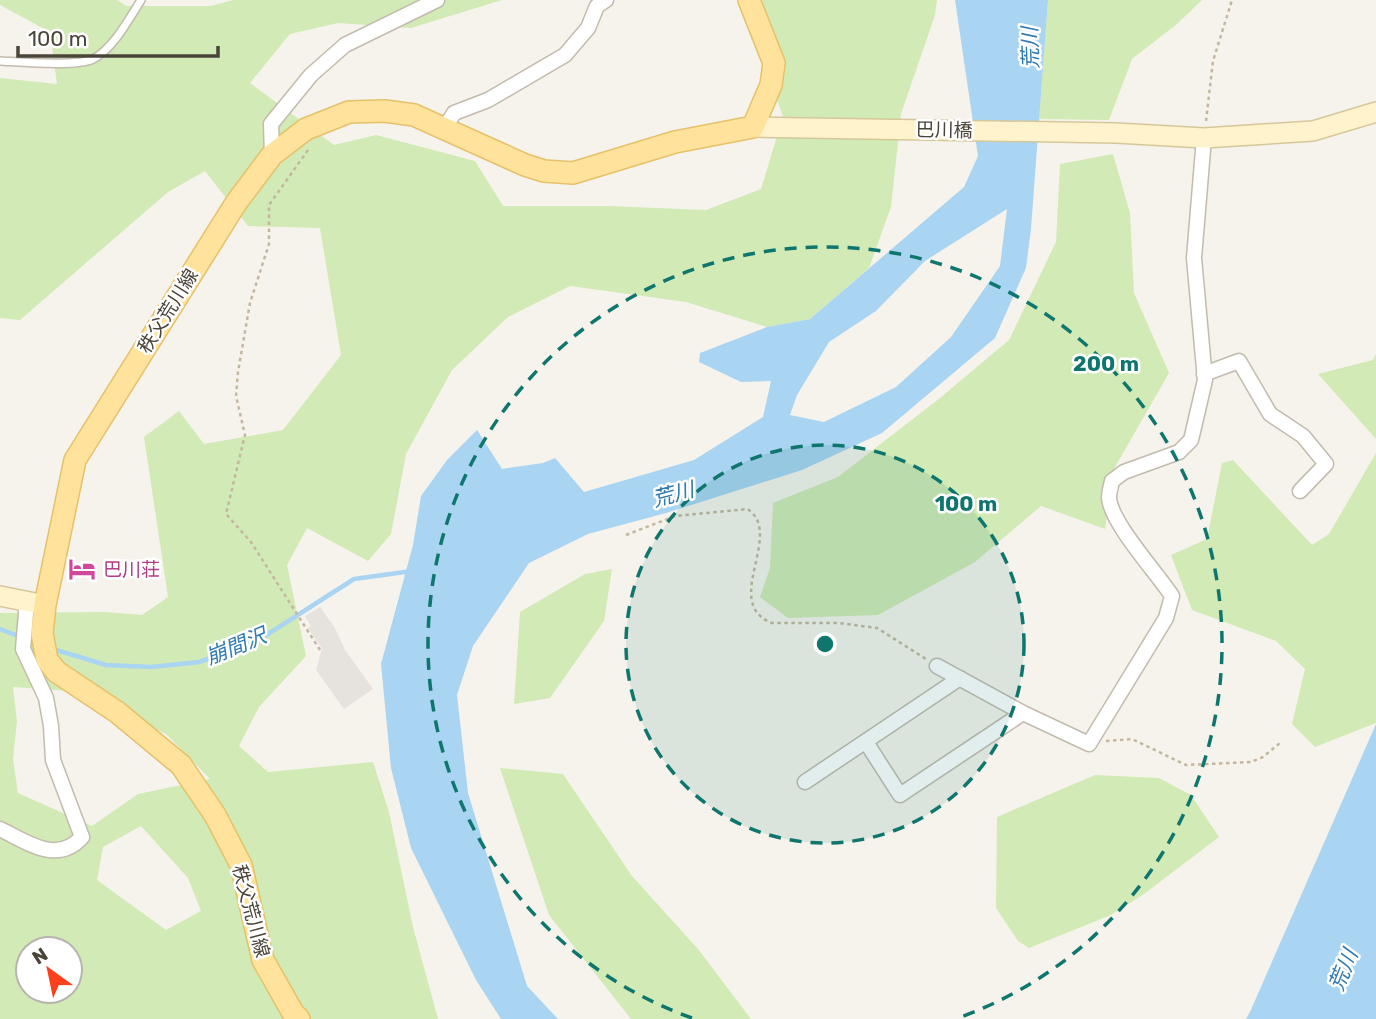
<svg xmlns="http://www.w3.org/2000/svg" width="1376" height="1019" font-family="Rubik,'Noto Sans JP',sans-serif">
<rect width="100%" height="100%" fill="#f6f3ec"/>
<path fill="#e6e2dd" d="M320,607L335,628L345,650L373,689L344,709L316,670L322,649L308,628L311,626L305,616Z"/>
<path fill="#d2eab5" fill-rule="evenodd" d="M0,0H117L126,6H211L233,0H502L411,28L338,23L290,34L250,83L334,145L376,135L475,161L503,206H607L706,210L761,189L783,116L738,0H937L935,15L901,114L891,207L869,268L810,319L767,327L686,302L570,286L508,317L452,370L406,454L391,534L368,561L307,528L287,565L306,656L259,707L239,746L268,772L373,762L389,812L413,927L438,1019H0V613L105,612L142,615L168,597L144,437L179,411L204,444L283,430L341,355L320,228L248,226L205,171L168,192L20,320L0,318V78L57,84L50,32L0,5ZM13,687L70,691L166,734L210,779L138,794L92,826L18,793L13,759L17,721ZM141,826L188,878L201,911L166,930L97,880L103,847ZM28,949H70V991H28Z
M1048,0H1202L1177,24L1132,59L1109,120L1039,119Z
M1113,154L1130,213L1134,293L1169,373L1115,467L1105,529L1041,506L975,562L878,615L788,618L760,597L770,568L773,503L838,477L940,398L1009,340L1056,242L1060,164Z
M1376,354V439L1318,374L1373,360Z
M1376,453V723L1315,747L1292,724L1305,669L1276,641L1192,610L1171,555L1207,539L1222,463L1233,460L1312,545L1329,534Z
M612,569L604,621L550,698L514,704L520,612L585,574Z
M500,768L563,774L632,876L698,949L751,1019H631L549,915Z
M1095,775L1159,778L1191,795L1219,837L1144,894L1111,915L1029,948L1018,941L996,908L997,817Z"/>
<path fill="#a9d4f2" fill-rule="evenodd" d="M955,0H1048L1031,229L1026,268L995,338L882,433L802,470L666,513L588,534L529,563L473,646L457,695L468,793L527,986L558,1019H501L476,980L411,848L391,768L381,664L413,545L421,496L447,460L477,430L502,469L543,463L555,458L584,492L694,460L763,417L771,381L741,382L699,362L700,353L767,327L810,319L964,187L978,156ZM1007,209L1000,266L951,337L896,387L824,422L790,415L797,395L829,342L876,311L925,261Z
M1376,724V1019H1246L1250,1012Z"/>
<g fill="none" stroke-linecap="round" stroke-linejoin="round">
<path stroke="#a9d4f2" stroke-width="4.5" d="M0,629L39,644
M53,649L106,665L151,667L199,662L254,643L354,579L412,571"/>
<defs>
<path id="service" d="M0,61C20,62 77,67 93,59C113,49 129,19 141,0"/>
<path id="minor" d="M444,129L454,113L488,100L565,55L588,28L597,6L606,0
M272,155L271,124L311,75L345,45L437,0
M1204,374L1239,361L1270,414L1303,436L1326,464L1300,491
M937,666L1023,713L1089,744L1166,618L1172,596C1157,573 1111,523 1109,498C1109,492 1111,486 1112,481L1124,472L1179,452L1191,440L1205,380L1194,258L1204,138
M866,742L900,795L1023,713
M805,782L960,678
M0,829C27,842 57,865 82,837L53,760L51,726L46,698L23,649L27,601"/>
<path id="secondary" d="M753,127L1116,133L1204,138L1313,131L1376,112
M0,596L45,605"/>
<path id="primary" d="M299,1019L293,1013L263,960L241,865L215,815L181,765L117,712L57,672L47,660L42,633L45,605L75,460L236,203L272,155L306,129L349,112L385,111L414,115L525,165L544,171L573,173L675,142L753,127L771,85L774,63L749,0"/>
</defs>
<use href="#service" stroke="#c2bbae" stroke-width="10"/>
<use href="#minor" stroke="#c2bbae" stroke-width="17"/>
<use href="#secondary" stroke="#d6c79b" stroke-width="22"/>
<use href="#primary" stroke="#e6c16a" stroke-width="24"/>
<path stroke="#c4b79f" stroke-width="2.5" stroke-dasharray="3.5 3.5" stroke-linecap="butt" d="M1206,121L1213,61L1232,0
M308,150L269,205V244L250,303L238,372L236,396L245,435L226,514L251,542L320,650
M626,535L675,516L748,509C752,513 757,517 758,522C769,553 728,606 772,623H839L877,628L926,659
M1106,741L1132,739L1186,765L1251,762L1263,757L1280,743"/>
<use href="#service" stroke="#fff" stroke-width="7"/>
<use href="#minor" stroke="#fff" stroke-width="14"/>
<use href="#secondary" stroke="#fff3cd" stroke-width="19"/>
<use href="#primary" stroke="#ffe39c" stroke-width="21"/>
</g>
<circle cx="825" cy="644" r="199" fill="#0f766e" fill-opacity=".12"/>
<g fill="none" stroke="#0f766e" stroke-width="3.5" stroke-dasharray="12 9">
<circle cx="825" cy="644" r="199"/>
<path d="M692 1018A397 397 0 1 1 958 1018"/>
</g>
<defs>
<symbol id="hotel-bare" viewBox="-9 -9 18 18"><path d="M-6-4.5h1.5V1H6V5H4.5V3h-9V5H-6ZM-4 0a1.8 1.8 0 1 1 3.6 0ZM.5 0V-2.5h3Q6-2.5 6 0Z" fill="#d1479c" stroke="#fff" stroke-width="2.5" paint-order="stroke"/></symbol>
</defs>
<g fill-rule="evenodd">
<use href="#hotel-bare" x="63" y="550" width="38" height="38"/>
</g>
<g text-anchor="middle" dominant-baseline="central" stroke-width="5" stroke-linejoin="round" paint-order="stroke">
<g font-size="19" fill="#4b4439" stroke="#fff">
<text transform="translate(944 130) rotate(1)">巴川橋</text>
<text transform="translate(168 311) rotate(-58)">秩父荒川線</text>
<text transform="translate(251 911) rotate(75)">秩父荒川線</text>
</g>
<g font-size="19" fill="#b23c85" stroke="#fff" text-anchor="start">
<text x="103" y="569">巴川荘</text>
</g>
<g font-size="21" font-style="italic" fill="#2e7ab2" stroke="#fff">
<text transform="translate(1030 48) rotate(-92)">荒川</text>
<text transform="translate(673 494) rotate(-15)">荒川</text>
<text transform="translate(236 646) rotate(-22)">崩間沢</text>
<text transform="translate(1343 970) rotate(-68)">荒川</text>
</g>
</g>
<circle cx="825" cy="644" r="10" fill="#0f766e" stroke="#fff" stroke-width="3.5"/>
<g font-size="21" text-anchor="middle" font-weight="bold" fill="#0f766e" stroke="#fff" stroke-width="5" stroke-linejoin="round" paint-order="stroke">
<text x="1106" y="371">200 m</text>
<text x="966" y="511">100 m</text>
</g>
<g transform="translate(49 970) rotate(327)"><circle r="33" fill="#ffffff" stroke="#b7b4b0" stroke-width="2"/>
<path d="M0-5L12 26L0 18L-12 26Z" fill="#fc3f1d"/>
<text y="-10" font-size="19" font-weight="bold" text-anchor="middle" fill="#4b4439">N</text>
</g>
<path d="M18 46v10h200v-10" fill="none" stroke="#4b4439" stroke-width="3.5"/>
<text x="28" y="46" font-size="21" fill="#4b4439" stroke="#ffffff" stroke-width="5" paint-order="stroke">100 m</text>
</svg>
